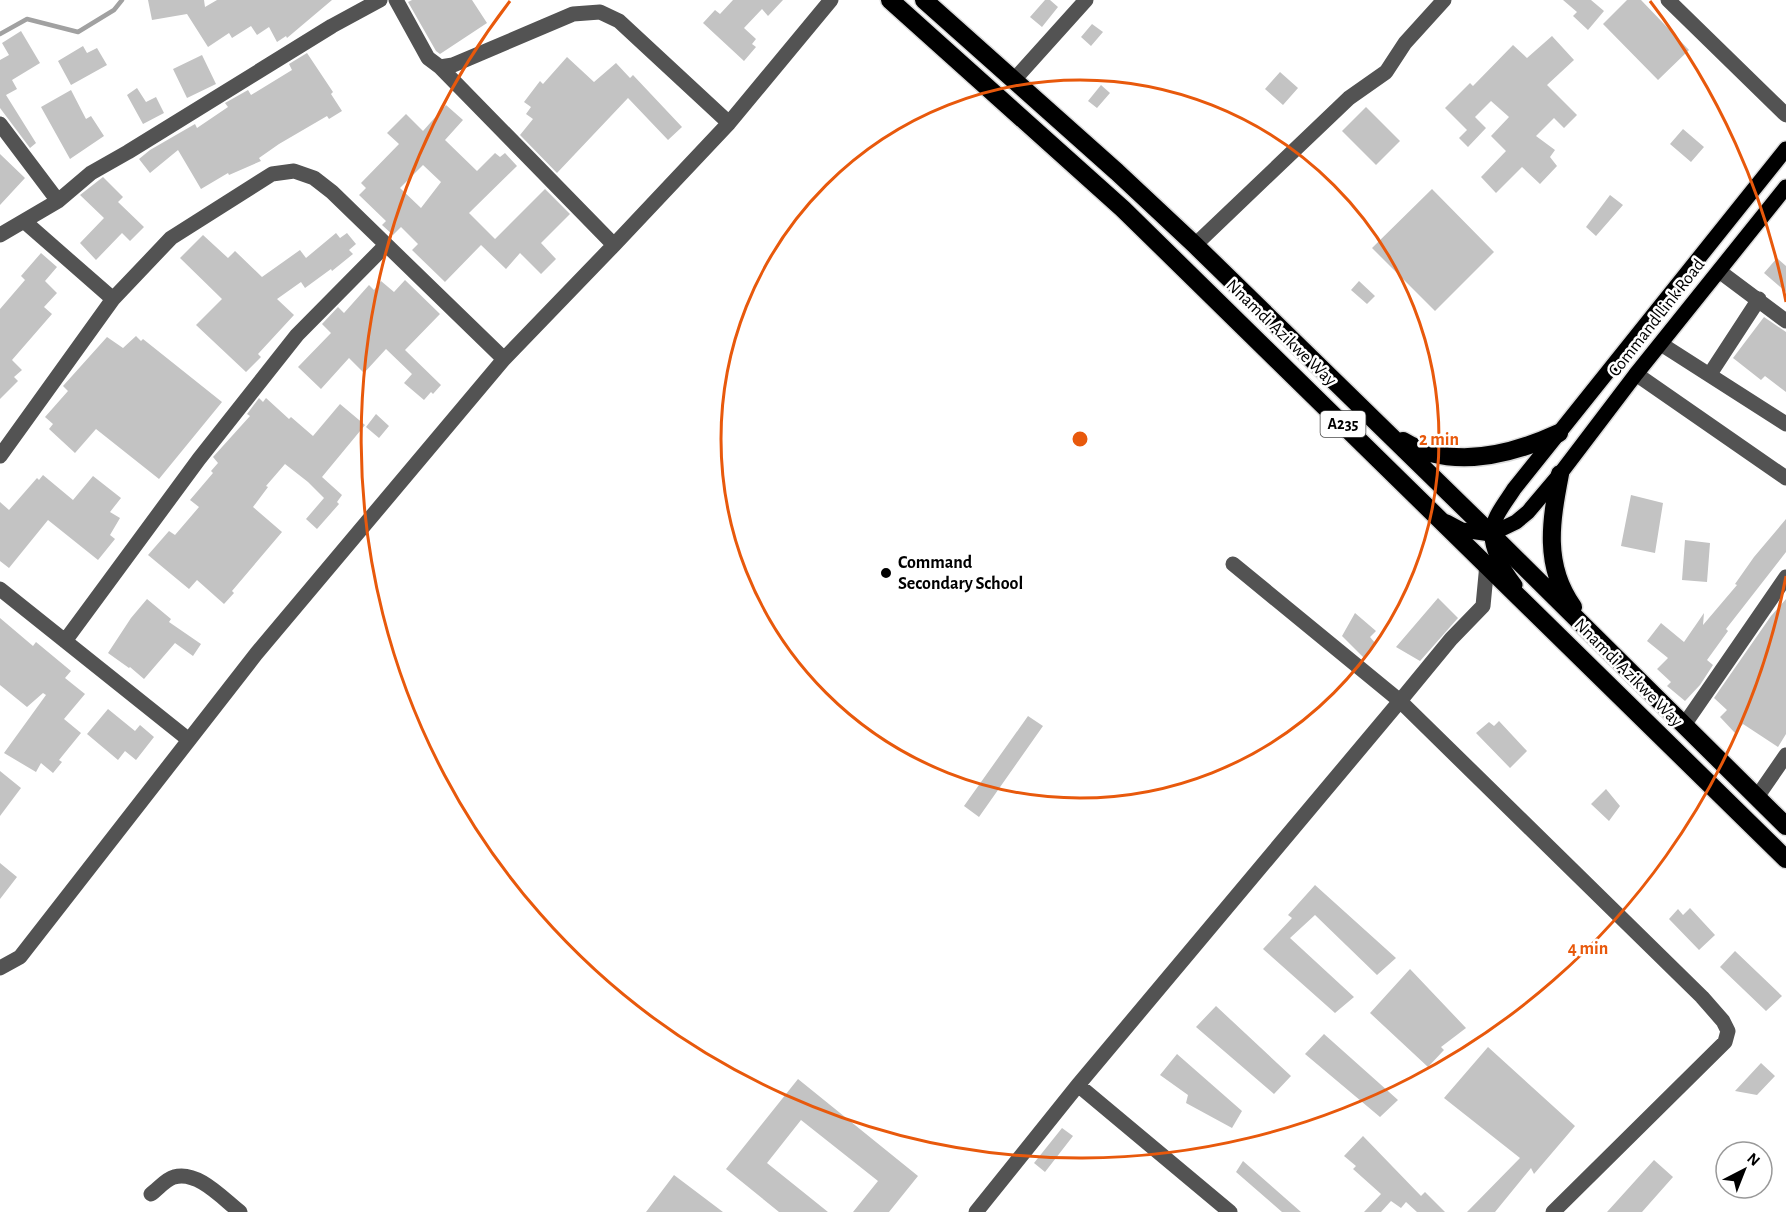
<svg xmlns="http://www.w3.org/2000/svg" width="1786" height="1212" font-family="'Alegreya Sans',sans-serif">
<rect width="100%" height="100%" fill="#fff"/>
<g fill="none" stroke-linecap="round" stroke-linejoin="round">
<path stroke="#a1a1a1" stroke-width="4.5" d="M0,34L27,19L78,32L114,10L122,0"/>
</g>
<path fill="#c3c3c3" fill-rule="evenodd" d="M148,0H204L205,7L217,0H332L287,38L286,36L277,42L269,27L257,35L251,26L232,38L229,33L208,47L187,14L152,20Z
M412,0H472L487,23L440,54L436,51L408,2Z
M733,0H783L768,16L762,9L744,28L756,39L752,44L756,47L744,61L703,23L715,10L720,14Z
M1045,0H1050L1058,7L1042,27L1030,17Z
M1563,0H1591L1604,11L1588,30L1573,16L1577,12Z
M1627,0H1641L1689,50L1658,80L1603,24Z
M1092,24L1103,32L1091,46L1081,37Z
M21,31L40,63L12,80L17,89L6,95L36,143L30,148L0,108V60L9,55L2,43Z
M1552,36L1574,60L1547,85L1577,115L1564,128L1554,118L1536,136L1555,150L1550,157L1557,166L1540,184L1522,167L1496,193L1481,177L1506,151L1491,136L1509,117L1491,101L1475,117L1486,128L1468,147L1459,138L1467,130L1445,108L1470,83L1473,86L1513,45L1527,58Z
M83,46L87,53L97,48L107,65L71,85L58,61Z
M307,53L333,92L331,94L342,111L329,119L327,116L279,144L259,158L261,161L229,175L228,173L201,189L178,150L150,173L139,159L150,150L195,124L197,128L228,107L225,103L248,90L251,95L292,70L289,64Z
M202,55L216,84L187,98L173,69Z
M567,57L594,82L616,63L630,78L633,75L682,127L668,140L628,98L557,173L520,135L533,119L526,114L531,107L524,102L540,81L543,84Z
M1280,72L1298,88L1283,105L1265,89Z
M1101,85L1110,93L1097,108L1088,101Z
M137,88L146,102L156,97L164,113L143,124L127,95Z
M71,90L86,119L91,116L104,136L70,159L41,107Z
M446,105L463,120L445,140L477,171L495,153L500,157L505,153L517,166L469,213L495,239L545,189L570,214L541,243L556,259L541,274L520,253L506,269L481,245L445,282L412,250L418,244L401,227L393,235L382,225L386,221L359,195L366,188L361,183L399,144L387,133L406,114L423,131ZM423,165L441,182L421,208L400,188Z
M1366,107L1400,141L1376,165L1342,131Z
M1683,129L1704,147L1691,162L1670,144Z
M0,154L25,178L0,205Z
M103,177L123,197L118,202L144,227L130,241L122,233L96,260L80,243L104,218L80,195Z
M1432,189L1494,252L1435,311L1372,248Z
M1610,195L1623,205L1596,236L1586,227Z
M336,233L340,238L347,233L356,244L349,250L353,254L332,271L331,269L305,288L301,282L277,299L294,315L258,354L261,357L246,372L196,325L222,299L180,258L203,235L228,258L235,251L262,277L300,250L306,258Z
M41,253L57,267L45,281L57,293L44,307L52,314L12,360L22,370L14,377L18,381L0,399V309L25,280L21,276Z
M1777,258L1786,266V292L1764,273Z
M405,280L440,314L405,350L441,385L433,394L431,392L424,400L404,383L412,374L386,349L364,373L349,358L321,389L298,367L331,333L322,324L338,307L344,313L369,285L374,290L381,281L394,292Z
M1359,281L1375,296L1367,304L1351,290Z
M1764,317L1786,332V392L1765,376L1761,380L1733,358Z
M136,336L141,341L143,339L222,402L159,479L96,429L75,453L49,429L53,424L45,417L68,391L63,386L107,337L123,348Z
M259,398L263,402L266,398L289,419L291,417L313,436L340,404L365,425L322,477L342,495L337,502L339,504L317,529L306,519L324,498L308,482L285,464L266,486L268,487L253,507L282,532L232,591L234,593L224,604L197,580L189,589L148,555L169,531L175,535L199,507L190,500L213,473L211,471L218,463L213,457L250,416L247,414Z
M376,414L389,426L379,438L366,427Z
M43,475L73,500L93,476L121,498L110,512L120,518L110,535L115,539L98,560L48,520L9,568L0,561V502L9,510L37,478L39,480Z
M1631,495L1663,503L1655,553L1621,546Z
M1786,519V552L1726,629L1728,631L1707,660L1713,665L1700,685L1685,701L1667,686L1671,682L1657,669L1668,658L1647,641L1661,623L1684,642L1704,613L1703,625L1737,585L1735,584L1754,557Z
M1685,540L1710,543L1707,582L1682,580Z
M1438,598L1458,618L1420,661L1396,647Z
M147,599L171,619L169,622L201,644L193,656L175,643L144,679L130,667L129,668L108,653L131,618Z
M1786,599V734L1778,747L1743,724L1735,733L1720,717L1727,710L1714,698L1771,616Z
M1355,613L1376,631L1370,637L1376,644L1364,658L1342,636Z
M0,618L33,646L36,642L71,671L65,678L85,694L64,719L81,733L59,760L62,762L53,773L41,763L36,772L4,753L46,695L43,693L27,707L0,685Z
M108,709L135,731L140,725L154,737L136,760L125,751L118,760L87,734Z
M1028,716L1043,726L979,817L964,806Z
M1499,721L1527,751L1510,768L1476,733L1489,722L1494,726Z
M0,771L21,788L0,816Z
M1606,789L1620,806L1609,821L1591,804Z
M0,863L17,877L0,899Z
M1315,885L1396,958L1377,975L1315,915L1290,938L1354,997L1335,1013L1263,949L1292,918L1288,915Z
M1690,908L1715,935L1699,950L1669,919L1678,909L1683,915Z
M1735,951L1782,996L1766,1011L1720,967Z
M1410,969L1466,1028L1441,1047L1444,1050L1428,1067L1370,1013Z
M1216,1006L1291,1076L1274,1094L1196,1027Z
M1324,1034L1398,1100L1380,1117L1305,1054Z
M1488,1047L1575,1126L1534,1174L1531,1168L1495,1212H1467L1520,1158L1444,1098Z
M1177,1054L1242,1111L1232,1128L1186,1103L1188,1095L1160,1075Z
M1761,1063L1775,1076L1757,1095L1735,1091Z
M798,1079L918,1176L889,1212H853L878,1181L801,1120L767,1163L828,1212H779L726,1169Z
M1062,1128L1073,1136L1045,1172L1034,1163Z
M1363,1136L1421,1196L1425,1192L1445,1212H1417L1406,1202L1401,1208L1391,1201L1381,1212H1364L1381,1194L1353,1169L1356,1166L1344,1156Z
M1654,1160L1673,1177L1642,1212H1607Z
M1243,1161L1301,1212H1282L1236,1172Z
M674,1175L723,1212H646Z"/>
<g fill="none" stroke-linecap="round" stroke-linejoin="round">
<defs>
<path id="major" d="M1447,522L1462,530L1491,534L1516,522L1528,512L1560,474L1636,374L1786,187
M1515,585C1505,572 1492,553 1492,535C1491,519 1506,502 1514,489L1786,149"/>
<path id="highway" d="M890,0L1123,209L1786,859
M924,0L1117,172L1195,245L1491,534L1786,826
M1403,441C1451,470 1511,455 1559,433
M1560,474C1551,521 1543,565 1573,607"/>
</defs>
<use href="#major" stroke="#dbdbdb" stroke-width="18"/>
<use href="#highway" stroke="#dbdbdb" stroke-width="21"/>
<path stroke="#535353" stroke-width="15" d="M396,0L428,58L440,67L614,245
M1668,0L1786,115
M440,67L453,65L573,14L600,12L619,21L729,123
M1014,80L1086,0
M0,124L58,201
M25,222L113,299
M0,235L58,201L91,173L128,152L332,26L380,0
M1195,245L1349,98L1386,72L1405,43L1444,0
M1719,271L1786,321
M1661,344L1786,424
M1636,374L1786,478
M1710,374L1759,299
M0,456L113,299L171,238L272,174L294,171L314,178L332,192L504,359
M1233,564L1400,701L1702,997L1723,1021L1728,1031L1725,1042L1553,1212
M0,589L189,740
M65,641L199,459L297,335L386,245
M1684,725L1786,577
M1757,797L1786,755
M0,968L20,957L256,654L504,359L614,245L729,123L831,0
M1078,1085L1230,1212
M151,1194C158,1189 166,1179 174,1177C198,1170 223,1199 240,1212
M976,1212L1078,1085L1400,701L1451,639L1483,606L1487,564"/>
<use href="#major" stroke="#000" stroke-width="15"/>
<use href="#highway" stroke="#000" stroke-width="18"/>
</g>
<g fill="none" stroke="#e8590c" stroke-width="3">
<circle cx="1080" cy="439" r="359"/>
<path d="M1786 576A719 719 0 1 1 510 1M1650 1A719 719 0 0 1 1786 302"/>
</g>
<circle fill="#000" stroke="#fff" stroke-width="2" cx="886" cy="573" r="6"/>
<g text-anchor="middle" dominant-baseline="central" stroke-width="5" stroke-linejoin="round" paint-order="stroke">
<rect fill="#fff" stroke="#4c4c4c" stroke-width="1.5" x="1320.5" y="411" width="45" height="26" rx="4.5"/>
<g font-size="16" font-weight="bold" fill="#000">
<text x="1343" y="424">A235</text>
</g>
<g font-size="18" fill="#000" stroke="#fff">
<text transform="translate(1657 318) rotate(-52)">Command Link Road</text>
<text transform="translate(1281 333) rotate(44)">Nnamdi Azikwe Way</text>
<text transform="translate(1628 673) rotate(45)">Nnamdi Azikwe Way</text>
</g>
<g font-size="18" font-weight="bold" fill="#000" stroke="#fff" text-anchor="start">
<text x="898" y="563">Command<tspan x="898" dy="21">Secondary School</tspan></text>
</g>
</g>
<circle cx="1080" cy="439" r="9" fill="#e8590c" stroke="#fff" stroke-width="3"/>
<g font-size="18" text-anchor="middle" font-weight="bold" fill="#e8590c" stroke="#fff" stroke-width="5" stroke-linejoin="round" paint-order="stroke">
<text x="1439" y="445">2 min</text>
<text x="1588" y="954">4 min</text>
</g>
<g transform="translate(1744 1170) rotate(42)"><circle r="28" fill="#ffffff" stroke="#999999" stroke-width="1.5"/>
<path d="M0-4.5L10 22L0 15L-10 22Z" fill="#000000"/>
<text y="-9" font-size="16" font-weight="bold" text-anchor="middle" fill="#000000">N</text>
</g>
</svg>
